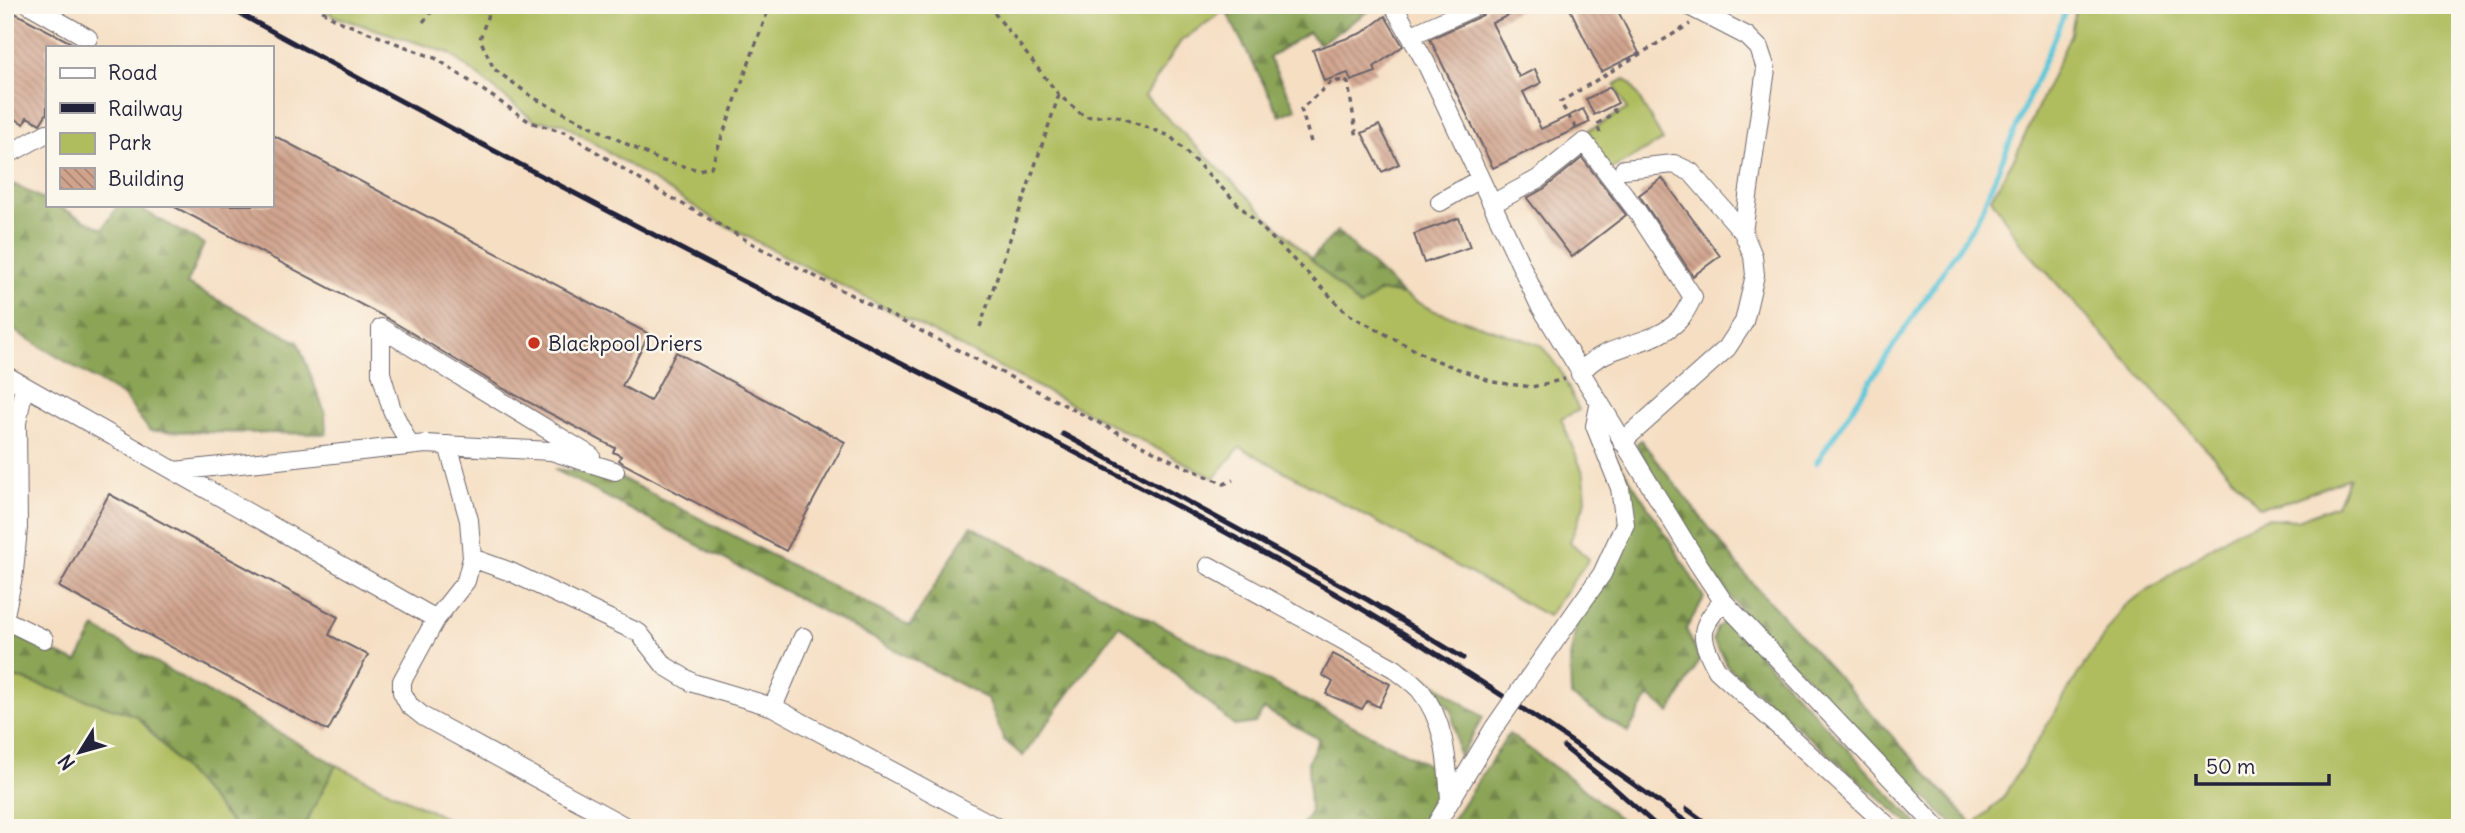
<svg xmlns="http://www.w3.org/2000/svg" width="2465" height="833" font-family="Delius,sans-serif">
<defs>
<pattern id="forest-firs" width="22" height="20" patternUnits="userSpaceOnUse" patternTransform="scale(1.75)"><rect width="22" height="20" fill="#8ba456"/><path d="M5 1l3.5 6h-7zM16 11l3.5 6h-7z" fill="#718548"/></pattern>
<pattern id="building-back-hatch" width="6" height="6" patternUnits="userSpaceOnUse" patternTransform="scale(1.75)"><rect width="6" height="6" fill="#d0a38c"/><path d="M-1 5l2 2M0 0l6 6M5-1l2 2" fill="none" stroke="#a88474"/></pattern>
</defs>
<rect width="100%" height="100%" fill="#fbf7ec"/>
<filter id="ink" filterUnits="userSpaceOnUse"><feTurbulence type="fractalNoise" baseFrequency=".0143" numOctaves="2"/><feDisplacementMap in="SourceGraphic" scale="14" xChannelSelector="R" yChannelSelector="G"/><feConvolveMatrix kernelMatrix="1 2 1 2 8 2 1 2 1" color-interpolation-filters="sRGB"/></filter>
<filter id="wash" filterUnits="userSpaceOnUse"><feTurbulence type="fractalNoise" baseFrequency=".00686" numOctaves="4" result="noise"/><feDisplacementMap in="SourceGraphic" scale="28" xChannelSelector="R" yChannelSelector="G"/><feGaussianBlur stdDeviation="1.57" result="paint"/><feColorMatrix in="noise" values="0 0 0 0 0 0 0 0 0 0 0 0 0 0 0 0 0 1.4 0 .05"/><feComposite in="paint" operator="in"/></filter>
<g filter="url(#wash)">
<rect width="100%" height="100%" fill="#f5dec2"/>
<path fill="#afbd5f" stroke="#68704d" stroke-width="2" d="M318,5H1232L1181,41L1145,96L1360,307L1380,291L1404,295L1432,310L1541,345L1560,370L1579,410L1561,419L1584,475L1586,500L1570,542L1589,559L1548,616L1240,447L1214,478L717,221L562,123L535,121L449,53L334,16Z
M2076,5H2460V828H1976L1973,825L2002,799L2080,671L2124,606L2234,532L2267,518L2297,520L2337,505L2349,478L2280,504L2259,507L2021,244L1991,198L2016,155L2071,34Z
M1625,79L1631,84L1663,140L1610,170L1588,131L1627,109L1614,85Z
M5,674L137,716L236,828H5Z
M336,765L466,828H303Z"/>
<path fill="url(#forest-firs)" stroke="#566348" stroke-width="2" d="M1232,5H1378L1319,44L1308,32L1269,58L1296,109L1280,116L1226,11Z
M5,180L47,201V205H55L103,229L118,205H134L204,244L187,284L298,342L325,413L326,434L150,431L124,397L5,325Z
M1337,231L1404,295L1380,291L1360,307L1311,259Z
M1641,440L1748,578L1976,828H1957L1944,816L1741,611L1700,556L1636,444Z
M1614,455L1669,539L1704,598L1686,629L1700,660L1670,713L1649,696L1628,732L1571,696L1570,658L1577,621L1628,542L1632,511Z
M554,469L617,476L910,626L971,526L1430,766L1438,803L1422,828H1301L1310,813L1308,762L1319,739L1264,709L1255,723L1235,726L1119,625L1023,756L1004,740L988,699Z
M1727,620L1921,828H1914L1728,667L1713,640L1717,627Z
M95,628L336,765L303,828H236L137,716L5,674V649L10,633L77,662Z
M1421,674L1483,717L1459,758L1452,711Z
M1509,734L1579,785L1631,828H1447Z"/>
<g fill="none" stroke-linecap="round" stroke-linejoin="round">
<path stroke="#5ec7da" stroke-width="5" d="M1816,463L1977,220L2068,5"/>
</g>
<g id="blocks">
<path fill="url(#building-back-hatch)" d="M1489,5H1530L1492,23L1519,77L1535,69L1541,83L1523,92L1541,129L1583,109L1590,122L1493,168L1430,39L1483,15Z
M1568,5H1615L1639,53L1601,72Z
M11,11L79,47H47V113L40,124L27,117L24,124L5,113V21Z
M1385,16L1403,46L1374,67L1376,72L1351,81L1348,73L1324,81L1313,50L1362,33Z
M1610,87L1618,103L1594,115L1586,99Z
M1379,125L1399,164L1382,172L1362,133Z
M271,134L649,334L622,386L650,401L676,352L845,442L786,551L624,464L619,460L621,456L613,452L615,448L504,389L387,318L171,205H271Z
M1582,158L1626,215L1572,257L1527,198L1545,188Z
M1662,178L1720,256L1693,276L1639,195Z
M1459,218L1470,247L1424,263L1414,234Z
M109,494L338,617L329,635L368,655L328,731L59,587Z
M1333,654L1390,684L1379,707L1367,701L1362,709L1326,694L1333,682L1322,675Z"/>
</g>
</g>
<g filter="url(#ink)">
<use href="#blocks" fill-opacity="0" stroke="#6c646a" stroke-width="2"/>
<g fill="none" stroke-linecap="round" stroke-linejoin="round">
<defs>
<path id="minor" d="M30,5L88,38
M1393,5L1426,63L1539,304L1699,565L1723,601L1938,828
M1687,5L1747,36L1759,48L1766,69L1743,232
M1412,35L1478,5
M5,156L47,133
M1440,202L1480,179
M1492,204L1538,179L1584,142L1636,210L1693,297C1689,304 1685,314 1679,320C1653,348 1602,342 1580,374
M5,375L436,619
M1622,442L1727,348L1744,322L1755,275L1753,256L1743,232L1691,172L1674,164L1624,169
M448,445L469,520L472,558L466,581L436,619L402,681V692L409,705L424,717L628,828
M410,446L392,410L381,373V328L591,456
M175,471L426,444L551,451L615,471
M472,558L511,572L639,633L665,666L693,683L773,707L998,828
M1209,566L1395,669C1403,676 1413,682 1420,690C1446,722 1447,762 1450,800
M1723,601C1698,630 1699,636 1717,670L1890,828
M5,615L14,572L18,528L17,423L24,386
M5,620L44,639
M1528,679L1602,574L1625,524L1620,488L1595,426L1599,406
M773,707L803,637
M1434,828L1494,728"/>
</defs>
<use href="#minor" stroke="#6c646a" stroke-width="20"/>
<path stroke="#6c646a" stroke-width="3.5" stroke-dasharray="5 5" stroke-linecap="butt" d="M314,5L336,20L437,59L530,122L567,133L642,181L762,249L1175,462L1224,484L1233,480
M491,5L480,39L494,69L534,98L659,160L699,170L711,167L770,5
M988,5L1059,95L1085,117L1114,115L1170,136L1348,314L1430,358L1493,382L1532,387L1565,379
M423,22L437,5
M1576,128L1560,102L1690,24
M1600,133L1597,124L1615,112L1612,107
M1311,142L1301,109L1331,82L1344,80L1348,83L1357,138
M980,327L1059,95"/>
<use href="#minor" stroke="#fff" stroke-width="18"/>
<path stroke="#22223b" stroke-width="5" d="M224,5C430,118 637,227 846,334C1019,424 1194,511 1362,609C1477,676 1587,750 1695,828
M1063,434L1368,600L1463,658
M1564,747L1611,785L1659,828
M1687,809L1713,828"/>
<defs>
<path id="minor-bridge" d="M1494,728L1528,679"/>
</defs>
<use href="#minor-bridge" stroke="#6c646a" stroke-width="20" stroke-linecap="butt"/>
<use href="#minor-bridge" stroke="#fff" stroke-width="18"/>
</g>
</g>
<circle fill="#c8321e" stroke="#fbf7ec" stroke-width="2.5" cx="534" cy="343" r="7"/>
<g text-anchor="middle" dominant-baseline="central" stroke-width="5" stroke-linejoin="round" paint-order="stroke">
<g font-size="21" fill="#22223b" stroke="#fbf7ec" text-anchor="start">
<text x="548" y="343">Blackpool Driers</text>
</g>
</g>
<rect width="2465" height="833" fill="none" stroke="#fbf7ec" stroke-width="28"/>
<rect x="46" y="46" width="228" height="161" fill="#fbf7ec" stroke="#a4a2a5" stroke-width="2"/>
<rect x="60" y="68" width="35" height="10" fill="#ffffff" stroke="#a4a2a5" stroke-width="2"/>
<text x="108" y="80" font-size="21" fill="#22223b">Road</text>
<rect x="60" y="103" width="35" height="10" fill="#22223b" stroke="#a4a2a5" stroke-width="2"/>
<text x="108" y="116" font-size="21" fill="#22223b">Railway</text>
<rect x="60" y="133" width="35" height="21" fill="#afbd5f" stroke="#a4a2a5" stroke-width="2"/>
<text x="108" y="150" font-size="21" fill="#22223b">Park</text>
<rect x="60" y="168" width="35" height="21" fill="url(#building-back-hatch)" stroke="#a4a2a5" stroke-width="2"/>
<text x="108" y="186" font-size="21" fill="#22223b">Building</text>
<g transform="translate(80 752) rotate(233)" stroke="#fbf7ec" stroke-width="5" paint-order="stroke">
<path d="M0-5L12 26L0 18L-12 26Z" fill="#22223b"/>
<text y="-10" font-size="19" font-weight="bold" text-anchor="middle" fill="#22223b">N</text>
</g>
<path d="M2196 774v10h133v-10" fill="none" stroke="#22223b" stroke-width="3.5"/>
<text x="2206" y="774" font-size="21" fill="#22223b" stroke="#fbf7ec" stroke-width="5" paint-order="stroke">50 m</text>
</svg>
